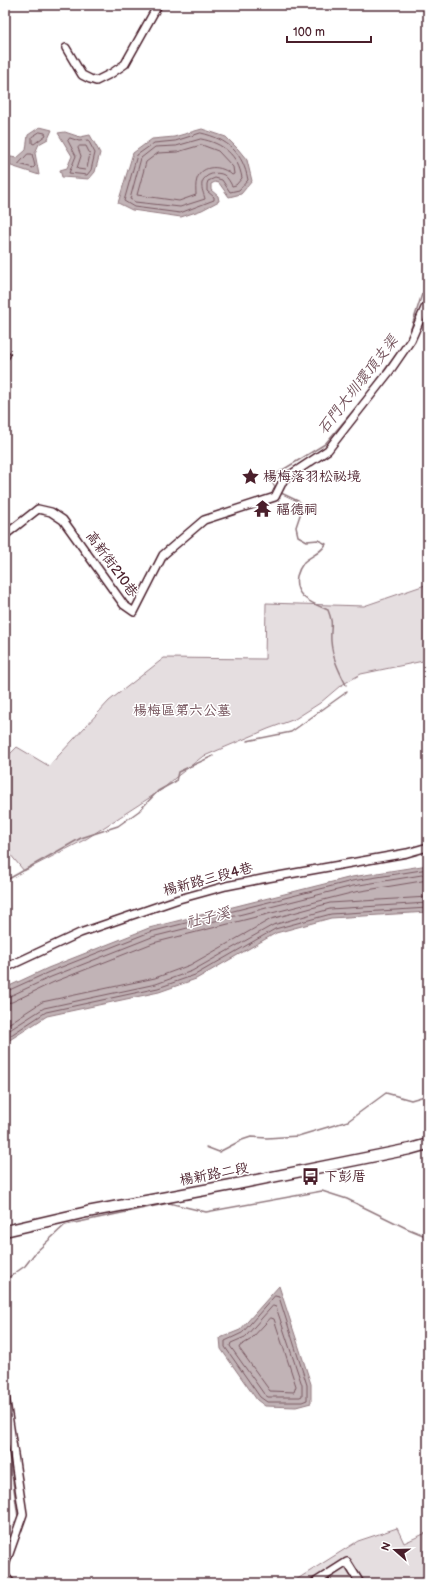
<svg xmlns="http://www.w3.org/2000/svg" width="433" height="1588" font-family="'Balsamiq Sans','LXGW WenKai TC',sans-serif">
<rect width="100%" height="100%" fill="#fff"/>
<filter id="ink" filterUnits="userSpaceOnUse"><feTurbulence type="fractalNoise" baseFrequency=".025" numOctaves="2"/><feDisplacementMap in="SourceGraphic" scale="8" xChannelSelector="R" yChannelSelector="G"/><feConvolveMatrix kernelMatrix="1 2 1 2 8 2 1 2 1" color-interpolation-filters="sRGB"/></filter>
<g filter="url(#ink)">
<path fill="#e5dee0" stroke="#987e86" d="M428,584V660L361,674L340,686L320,703L295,719L268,729L202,757L175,778L163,789L86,839L24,871L5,848V759L17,747L49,766L109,701L164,658L265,659L266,603L364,606Z
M397,1528L404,1543L428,1532V1583H291L358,1541Z"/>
<path fill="#c1b3b6" stroke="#91787e" d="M40,127L52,130L48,139L39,144L35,153L39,175L5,164V156L17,158L26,150L28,135Z
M202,129L226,137L238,149L247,160L252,181L241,194L229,197L219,183L215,182L211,184V190L218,196L219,201L202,210L181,217L132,210L118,203L133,153L152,139L174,137Z
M65,132L80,137L90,135L100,153L95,172L89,179L62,177L60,170L67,168L72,156L58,133Z
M428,865V912L331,918L276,933L196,979L159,992L47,1016L5,1043V988L48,968L149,928L352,877Z
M279,1286L311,1384V1403L296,1407L265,1406L257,1400L221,1349L220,1338L240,1330Z"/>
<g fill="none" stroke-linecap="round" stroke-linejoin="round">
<path stroke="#7a5a63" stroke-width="1" d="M40,132L45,133L46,135L34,144L32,143V137Z
M201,133C228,139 243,153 248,180L239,190L230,192L222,180L215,178L208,181L207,184V191L214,197V200L180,213L134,207L124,201L137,155L154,143L175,141Z
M70,138L79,141L88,140L95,153L91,170L87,175L69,173L76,156L68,141Z
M201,139C223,143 238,155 242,178L236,185L232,186C230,182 228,178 224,175C217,171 204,174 202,183C201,189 204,194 205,199L180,207L135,202L130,199L141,158L155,147L176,146Z
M202,145L218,151L233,167L234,174L232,175C222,165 202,164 197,179C195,185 196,190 196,195L179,201L137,195L146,162L158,153L177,152Z
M80,146H86L90,154L87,168L85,170L78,169L77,168L81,156L78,148Z
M28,154H32L35,166L33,168L19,164Z
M5,992L49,972L150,932L352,881L428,869
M5,997L10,996L51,977L152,937L353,886L428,874
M5,1003L12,1002L54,982L153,943L355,892L428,880
M5,1026L42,1002L155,978L190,965L271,919L330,903L428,897
M5,1033L44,1008L156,984L192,971L273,925L330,909L428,903
M5,1039L46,1012L158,988L195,975L275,929L331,914L428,908
M275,1296L279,1297L307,1385V1400L302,1402H267L260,1397L225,1347V1341L242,1333Z
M273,1306L276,1307L302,1385V1396L300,1397H268L264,1394L230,1346L231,1343L245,1337Z
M271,1318L274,1319L296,1386L294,1392L270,1391L239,1348L240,1346L250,1340Z"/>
<path stroke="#91787e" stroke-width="1.5" d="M276,490L271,479L281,471L325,444L368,393L408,338L422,294L428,288
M279,492L300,502L303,506L296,527L298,536L307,541L318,540L326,544C320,554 312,555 304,562C301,566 298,572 297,576C293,597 312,603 328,610C334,625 330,626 331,641C332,657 339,671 346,685
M247,741L291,732L344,694L347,691
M5,881L81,838L118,826L139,811L158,791L176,781L178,772L213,756
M206,1147L219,1152L242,1140L251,1137L267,1138L298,1136L348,1121L386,1093L411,1100L428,1095
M5,1280L25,1266L35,1253L65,1225L169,1203L206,1212L322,1191L347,1199L406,1228L428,1237
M5,1426L18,1517
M5,1553L10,1539"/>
<defs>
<path id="street" d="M66,48L82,75L90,79L96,81L112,73L125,64L158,5
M5,356L6,355
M5,535L38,509L51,512L63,520L124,605L134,612L163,555L204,520L275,497L284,479L328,450L345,428L389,372L411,340L425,308L428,309
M5,968L80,933L179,899L226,886L267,878L407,853L428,847
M5,1395L23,1514L5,1565
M5,1576L11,1583
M314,1583L347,1562L360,1583"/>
<path id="secondary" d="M5,1231L87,1212L237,1184L410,1149L428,1144"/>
</defs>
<use href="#street" stroke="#4a1f2b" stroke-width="10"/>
<use href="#secondary" stroke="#4a1f2b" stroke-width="13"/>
<use href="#street" stroke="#fff" stroke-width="7"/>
<use href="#secondary" stroke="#fff" stroke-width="10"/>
</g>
</g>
<defs>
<symbol id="sight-bare" viewBox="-9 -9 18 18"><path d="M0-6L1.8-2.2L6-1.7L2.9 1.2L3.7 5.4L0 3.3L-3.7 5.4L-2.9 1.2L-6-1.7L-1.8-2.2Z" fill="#4a1f2b" stroke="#fff" stroke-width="2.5" paint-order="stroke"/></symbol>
<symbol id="temple-bare" viewBox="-9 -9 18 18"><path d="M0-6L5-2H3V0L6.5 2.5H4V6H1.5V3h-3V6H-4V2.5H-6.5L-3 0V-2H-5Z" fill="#4a1f2b" stroke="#fff" stroke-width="2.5" paint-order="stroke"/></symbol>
<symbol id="bus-bare" viewBox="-9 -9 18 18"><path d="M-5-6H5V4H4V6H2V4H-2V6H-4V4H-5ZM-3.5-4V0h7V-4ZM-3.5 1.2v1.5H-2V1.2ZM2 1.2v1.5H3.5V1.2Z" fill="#4a1f2b" stroke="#fff" stroke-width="2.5" paint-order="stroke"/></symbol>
</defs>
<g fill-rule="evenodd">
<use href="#sight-bare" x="238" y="464" width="25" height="25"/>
<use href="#temple-bare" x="250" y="496" width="25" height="25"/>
<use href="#bus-bare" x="298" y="1164" width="25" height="25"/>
</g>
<g text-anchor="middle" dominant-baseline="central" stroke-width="3" stroke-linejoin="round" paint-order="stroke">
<g font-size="14" fill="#4a1f2b" stroke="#fff" text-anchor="start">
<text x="263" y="476">楊梅落羽松祕境</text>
<text x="276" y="509">福德祠</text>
<text x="324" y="1176">下彭厝</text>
</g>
<g font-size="14" fill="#4a1f2b" stroke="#fff">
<text transform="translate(112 564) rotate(54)">高新街210巷</text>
<text transform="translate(208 879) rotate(-15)">楊新路三段4巷</text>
<text transform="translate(214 1174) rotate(-11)">楊新路二段</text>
</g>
<g font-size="14" fill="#714f58" stroke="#fff">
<text x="182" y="710">楊梅區第六公墓</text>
</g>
<g font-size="15" font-style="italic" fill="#74535c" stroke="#fff">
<text transform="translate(358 385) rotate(-52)">石門大圳環頂支渠</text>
<text transform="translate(208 918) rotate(-14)">社子溪</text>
</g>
</g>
<rect width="433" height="1588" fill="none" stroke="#fff" stroke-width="20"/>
<rect x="10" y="10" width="413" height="1568" fill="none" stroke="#4a1f2b" stroke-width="1.5" filter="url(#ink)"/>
<g transform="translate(395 1550) rotate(290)" stroke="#ffffff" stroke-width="3" paint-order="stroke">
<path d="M0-3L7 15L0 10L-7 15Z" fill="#4a1f2b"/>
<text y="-6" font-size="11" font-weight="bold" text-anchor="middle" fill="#4a1f2b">N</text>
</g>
<path d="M287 36v6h84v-6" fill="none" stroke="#4a1f2b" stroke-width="2"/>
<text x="293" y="36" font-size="12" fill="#4a1f2b" stroke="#ffffff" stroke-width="3" paint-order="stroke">100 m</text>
</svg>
